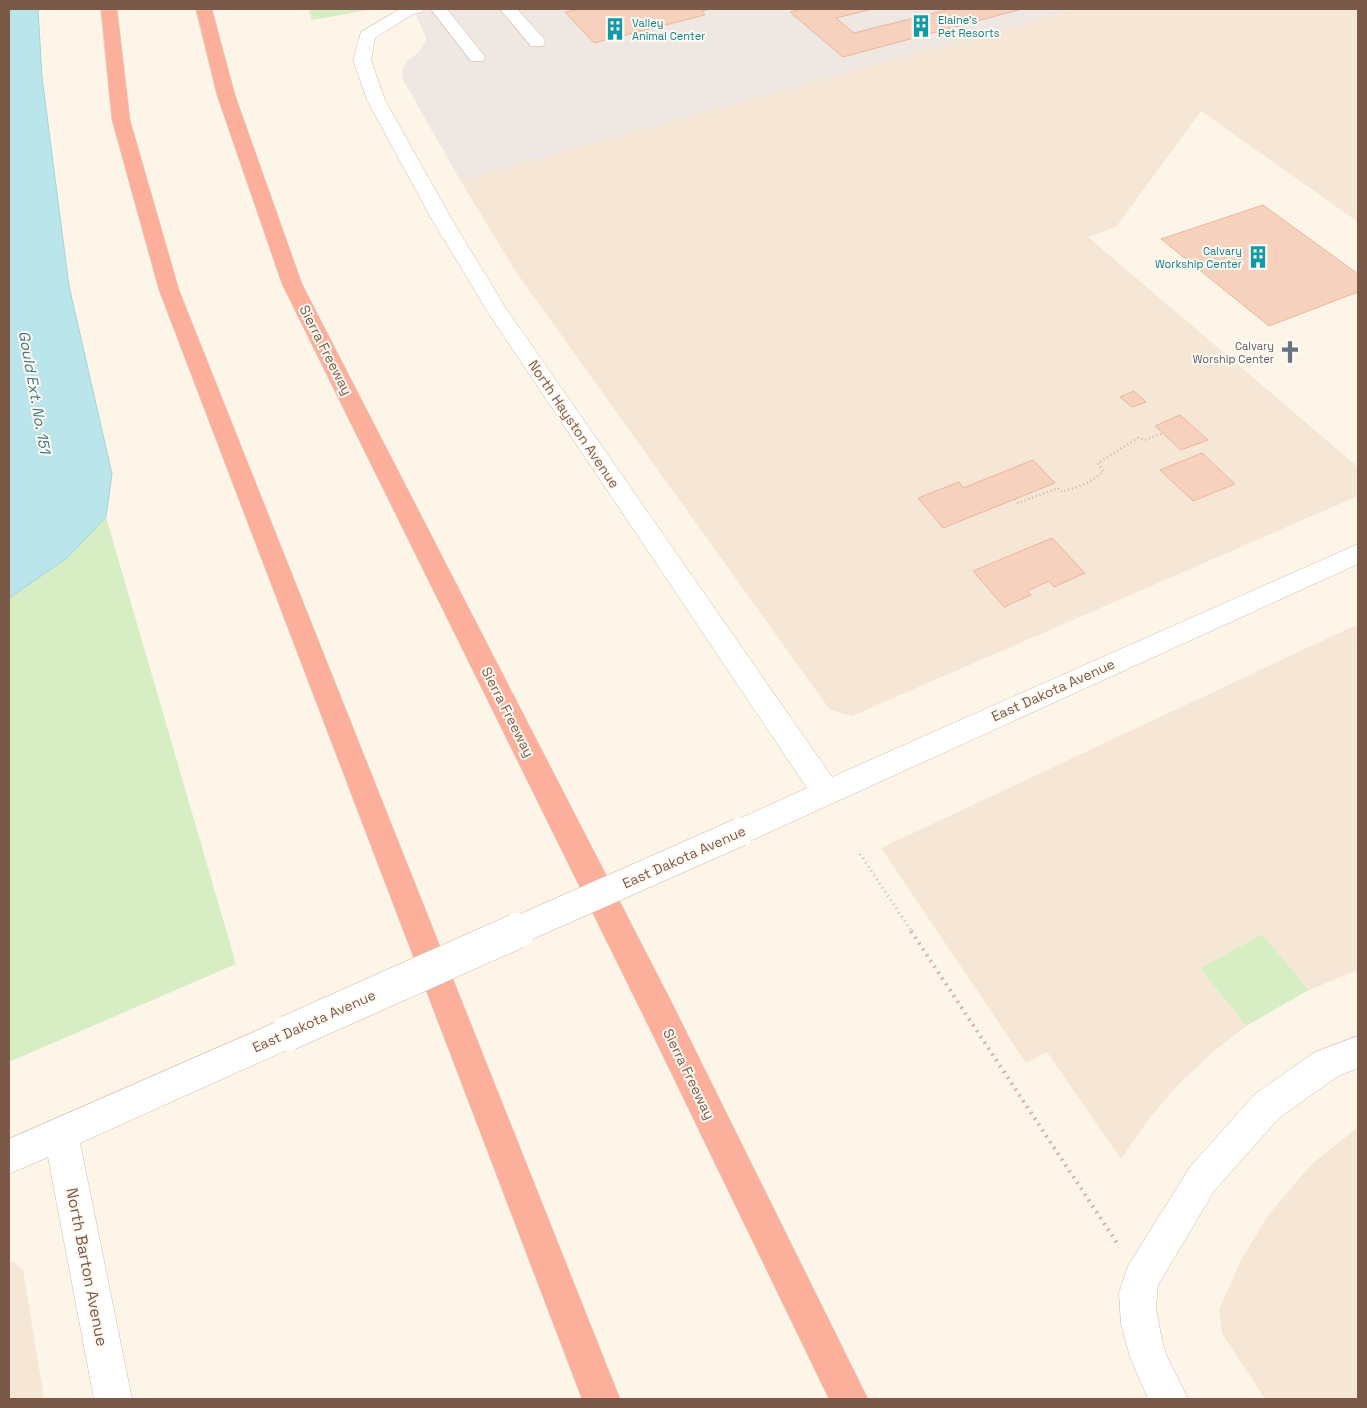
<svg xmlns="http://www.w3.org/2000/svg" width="1367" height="1408" font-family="'Space Grotesk',sans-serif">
<rect width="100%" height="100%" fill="#fef5e9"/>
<path fill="#f6e6d6" d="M1075,9H1358V222L1201,111L1116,227L1088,237L1358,467V496L852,716L830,710L516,272L460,180Z
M1358,624V970L1309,990L1262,934L1200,968L1246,1026L1213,1052L1178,1085L1151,1116L1121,1159L1047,1052L1026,1063L881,848Z
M1358,1127V1399H1265L1222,1333L1219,1310L1241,1260L1269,1214L1312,1164Z
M14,1262L23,1270L44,1399H9V1263Z"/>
<path fill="#efe7e2" d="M413,9H1075L460,180L403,80L402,71L407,61L419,52L425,42L426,37Z"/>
<path fill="#d7eec5" d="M308,9H374L312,20Z
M106,517L236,964L9,1062V598L67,558Z
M1262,934L1309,990L1246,1026L1200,968Z"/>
<path fill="#bae5ea" stroke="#a0d6dd" d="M9,9H38L42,77L69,286L112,474L106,517L67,558L9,598Z"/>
<path fill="#f6d2be" stroke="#eab79d" d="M581,9H711L701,11L705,15L594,43L565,12Z
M802,9H873L836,18L854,33L950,9H1022L843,57L790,12Z
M1263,205L1358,274V292L1269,326L1161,239Z
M1134,391L1146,402L1132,407L1120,397Z
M1180,415L1208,440L1181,450L1155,426Z
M1202,453L1235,484L1193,501L1160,470Z
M1033,460L1055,483L943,528L918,498L959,482L963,488Z
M1052,538L1085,573L1054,587L1049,581L1027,591L1031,595L1004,607L973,571Z"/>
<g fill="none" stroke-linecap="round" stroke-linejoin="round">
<defs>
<path id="minor" d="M400,9H424L422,12L413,14L375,38L371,60L385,100L451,218L505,307L832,777L1358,544V564L750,841L740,845L730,841L725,832L730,823L807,788L489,314L431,218L367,100L353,60L361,32Z
M431,9H447L485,57L483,61H471Z
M500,9H517L543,38L545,42L543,46H531Z
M288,1017L300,1022L304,1033L300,1044L80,1143L132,1399H94L48,1157L9,1174V1139Z
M1358,1036V1068L1338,1076L1279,1118L1214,1191L1158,1285L1156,1308L1162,1341L1168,1359L1188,1399H1148L1130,1357L1121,1324L1119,1293L1128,1266L1190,1167L1255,1094L1315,1052Z"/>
<path id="highway" d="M101,9H117L130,120L179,290L620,1399H582L159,290L112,120Z
M196,9H212L235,95L302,284L672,1003L868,1399H829L648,1025L282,284L217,95Z"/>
</defs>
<use href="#minor" stroke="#d2bbac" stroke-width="1"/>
<use href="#highway" stroke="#ddd4d0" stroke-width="1"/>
<path stroke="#dcb4a0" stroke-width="2.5" stroke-dasharray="1 3" stroke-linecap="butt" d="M1015,499L1018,503L1058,488L1062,492C1076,487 1093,483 1103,471L1098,463L1138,438L1145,440L1163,433"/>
<path stroke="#dcb4a0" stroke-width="3" stroke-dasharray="1 4" stroke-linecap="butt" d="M860,854L912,932"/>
<path stroke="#dcb4a0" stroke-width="4" stroke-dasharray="2 5" stroke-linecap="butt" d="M911,931L1117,1243"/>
<use href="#minor" fill="#fff" fill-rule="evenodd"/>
<use href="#highway" fill="#fcb09b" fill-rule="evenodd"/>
<defs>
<path id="minor-bridge-far1" d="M514,932L740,832"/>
<path id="minor-bridge" d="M288,1033L517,931"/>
</defs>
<use href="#minor-bridge-far1" stroke="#d2bbac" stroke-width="29" stroke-linecap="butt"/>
<use href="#minor-bridge" stroke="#d2bbac" stroke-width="36" stroke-linecap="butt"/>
<use href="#minor-bridge-far1" stroke="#fff" stroke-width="28"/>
<use href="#minor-bridge" stroke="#fff" stroke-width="35"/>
</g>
<defs>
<symbol id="building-bare" viewBox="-9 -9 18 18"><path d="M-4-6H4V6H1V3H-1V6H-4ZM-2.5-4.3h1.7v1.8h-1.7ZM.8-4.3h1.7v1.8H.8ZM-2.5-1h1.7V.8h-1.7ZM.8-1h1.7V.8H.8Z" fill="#0f9aa8" stroke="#fff9f1" stroke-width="2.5" paint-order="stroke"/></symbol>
<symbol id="church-bare" viewBox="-9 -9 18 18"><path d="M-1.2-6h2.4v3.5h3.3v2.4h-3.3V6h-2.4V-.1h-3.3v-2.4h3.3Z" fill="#6b7280" stroke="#fff9f1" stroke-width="2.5" paint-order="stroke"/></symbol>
</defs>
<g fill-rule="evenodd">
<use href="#building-bare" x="905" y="10" width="32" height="32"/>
<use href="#building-bare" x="599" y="13" width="32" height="32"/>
<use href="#building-bare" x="1242" y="241" width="32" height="32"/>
<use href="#church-bare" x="1274" y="336" width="32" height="32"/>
</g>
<g text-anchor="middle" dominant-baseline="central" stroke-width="4" stroke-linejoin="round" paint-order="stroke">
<g font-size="11" fill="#0d838f" stroke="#fff9f1" text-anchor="start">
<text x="938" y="20">Elaine's<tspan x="938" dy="13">Pet Resorts</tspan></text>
<text x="632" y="23">Valley<tspan x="632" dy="13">Animal Center</tspan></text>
<text x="1242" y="251" text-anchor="end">Calvary<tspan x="1242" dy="13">Workship Center</tspan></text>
</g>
<g font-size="11" fill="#5b616d" stroke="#fff9f1" text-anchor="end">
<text x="1274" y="346">Calvary<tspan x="1274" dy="13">Worship Center</tspan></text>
</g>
<g font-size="14" fill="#7b5949" stroke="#fff9f1">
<text transform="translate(326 350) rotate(63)">Sierra Freeway</text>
<text transform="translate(574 424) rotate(56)">North Hayston Avenue</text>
<text transform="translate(1053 690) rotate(-24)">East Dakota Avenue</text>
<text transform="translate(508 712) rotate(63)">Sierra Freeway</text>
<text transform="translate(684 857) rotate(-24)">East Dakota Avenue</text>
<text transform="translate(314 1021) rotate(-24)">East Dakota Avenue</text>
<text transform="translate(689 1074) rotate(64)">Sierra Freeway</text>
</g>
<g font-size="15" font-style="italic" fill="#3b7882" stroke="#fff9f1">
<text transform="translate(35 392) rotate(80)">Gould Ext. No. 151</text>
</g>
<g font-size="16" fill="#7b5949" stroke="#fff9f1">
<text transform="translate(87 1267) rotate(79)">North Barton Avenue</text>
</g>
</g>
<rect width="1367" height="1408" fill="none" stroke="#7b5949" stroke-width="20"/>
</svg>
